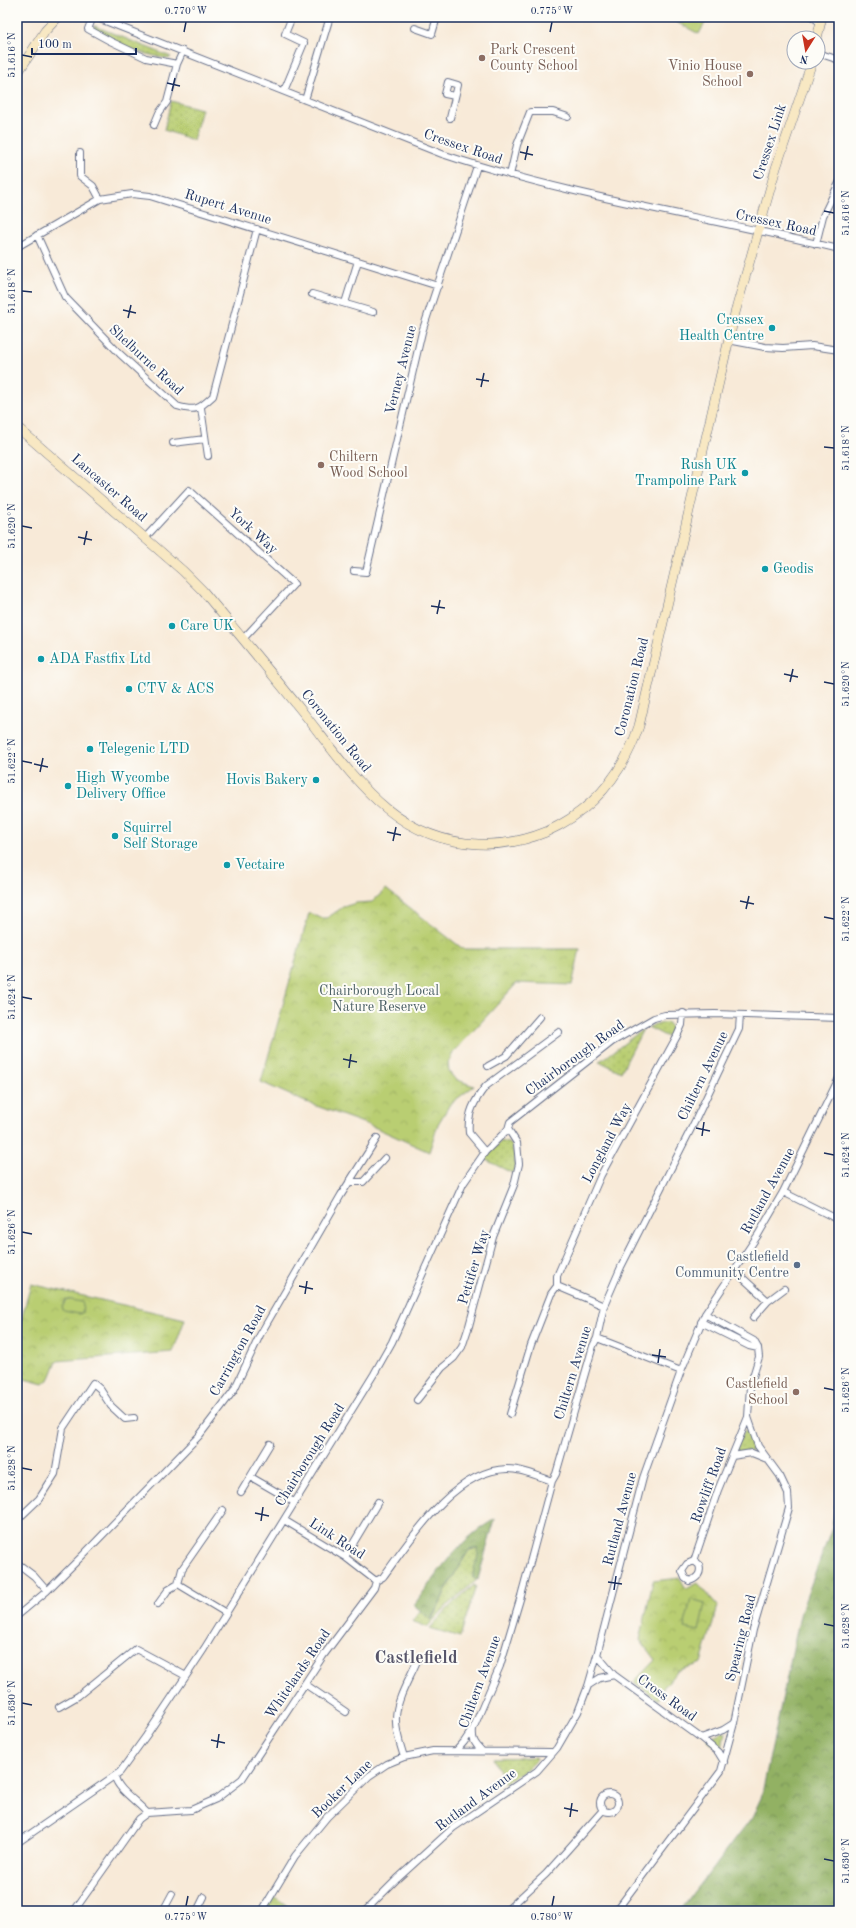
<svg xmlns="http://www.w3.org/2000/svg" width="856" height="1928" font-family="'Old Standard TT',serif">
<defs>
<pattern id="grass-dots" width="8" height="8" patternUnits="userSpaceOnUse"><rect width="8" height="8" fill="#b9ce72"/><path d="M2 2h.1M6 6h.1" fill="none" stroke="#9eb165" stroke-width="1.8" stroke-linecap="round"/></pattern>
<pattern id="forest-crowns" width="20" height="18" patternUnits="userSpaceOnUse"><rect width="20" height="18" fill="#92b164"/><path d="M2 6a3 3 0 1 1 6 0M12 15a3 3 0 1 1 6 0" fill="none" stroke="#769056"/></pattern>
<pattern id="park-crowns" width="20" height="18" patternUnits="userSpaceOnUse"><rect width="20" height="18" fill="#b9ce72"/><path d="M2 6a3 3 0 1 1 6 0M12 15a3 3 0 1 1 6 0" fill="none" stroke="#9eb165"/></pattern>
</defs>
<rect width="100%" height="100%" fill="#fdfcf7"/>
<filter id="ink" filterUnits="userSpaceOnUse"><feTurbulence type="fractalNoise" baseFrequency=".025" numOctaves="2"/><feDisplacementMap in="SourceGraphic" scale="8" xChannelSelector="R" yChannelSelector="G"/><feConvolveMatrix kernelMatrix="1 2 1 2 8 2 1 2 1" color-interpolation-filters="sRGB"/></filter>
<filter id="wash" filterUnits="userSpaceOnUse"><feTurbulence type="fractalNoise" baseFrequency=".012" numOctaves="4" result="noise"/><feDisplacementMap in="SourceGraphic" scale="16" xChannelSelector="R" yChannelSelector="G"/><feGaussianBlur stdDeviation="0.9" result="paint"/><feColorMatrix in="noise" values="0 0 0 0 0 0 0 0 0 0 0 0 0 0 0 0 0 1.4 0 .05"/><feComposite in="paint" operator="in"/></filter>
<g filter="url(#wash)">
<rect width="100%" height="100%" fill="#f8ead8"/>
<path fill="url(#grass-dots)" stroke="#6a7e68" d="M95,26L171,57L169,59C144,54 111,46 93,27Z
M171,101L202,109L193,140L164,130Z
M667,1022L673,1030L671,1039L648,1027Z
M643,1029L621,1072L599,1061L605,1058Z
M501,1141L511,1144C514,1152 518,1166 512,1173L484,1159Z
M744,1431L748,1432L754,1446L753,1451L738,1452L736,1448Z
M478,1548V1560L473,1573V1577L478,1579L450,1603L427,1627L412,1621L421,1610L432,1620L451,1580L469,1550Z
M474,1585L476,1586L460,1637L430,1628L453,1603Z
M722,1732L725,1733L722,1748L719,1749L707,1739Z
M536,1757L537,1759L528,1768L504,1783L493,1758Z"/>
<path fill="url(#forest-crowns)" stroke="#567061" d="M839,1479V1911H680L752,1817L761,1798L801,1611L832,1528Z
M495,1519L478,1579L473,1577C472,1569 479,1559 478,1548L469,1550L451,1580L431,1620L414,1605C439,1571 458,1540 495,1519Z"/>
<path fill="url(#park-crowns)" stroke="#6a7e68" d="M386,889L463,949H580L572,985L517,983L453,1053L448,1063L449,1072L455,1079L474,1086L450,1104L438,1124L429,1152L374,1127L303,1101L261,1082L309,913L321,918H327L343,907L356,903L372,902Z
M31,1284L185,1319L173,1352L57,1361L50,1378L43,1384L17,1377V1335Z
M680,1578L685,1587L688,1588L698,1583L718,1606L701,1663L677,1671L663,1688L659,1700L634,1682L655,1660L640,1640L653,1581Z
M274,1896L294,1911H262Z"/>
<path fill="#b9ce72" stroke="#6a7e68" d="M667,17H708L699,34Z
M66,1299L82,1302L83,1304L82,1313L79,1314L64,1311L62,1308Z
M691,1599L705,1603L699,1631L684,1628Z"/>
</g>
<g filter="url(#ink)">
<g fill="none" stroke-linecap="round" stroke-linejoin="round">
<defs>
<path id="street" d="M93,17L88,29L110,41L146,58L177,64L183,51
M95,17L442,154C571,197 707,217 839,249
M813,17L821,23
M415,28L432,34L437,17
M818,53L839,60
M284,91L304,43L285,34L292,17
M305,100L329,20
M450,118L458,85L448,82L445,94L455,96
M154,125L159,113L167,102L177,64
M80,153V176L93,186L100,199
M510,175L517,145L530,112H553L568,117
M37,235L65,297L120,354L177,406C196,412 199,409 213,396L257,229
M816,244L823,216L839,183
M17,247L100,199L132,194L150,196L438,286
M312,294L373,312
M345,303L358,261
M728,340L765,347L783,348L812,346L839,350
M201,408L208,456
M173,443L205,439
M145,538L189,490L294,584L243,639
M354,571L366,572L422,332L477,166
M488,1066L506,1056L540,1017
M485,1152L469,1133C467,1114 474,1101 486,1086L559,1032
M349,1182H363L385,1158
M783,1192L839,1220
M734,1270L768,1301L784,1289
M557,1286L604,1306
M753,1318L768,1301
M701,1322L749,1346L758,1348
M597,1338L681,1371
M417,1400L442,1368L454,1358L462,1347L469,1326L493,1237L514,1185L519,1164L517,1143L508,1129
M510,1414L531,1345L551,1294L557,1286V1276L601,1175L677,1036L682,1025L683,1013
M732,1456L752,1453L767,1459
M251,1477L294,1502
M241,1492L270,1444
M17,1520L39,1499L55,1474L63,1428L93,1383L100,1389L111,1406L125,1419L134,1418
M284,1520L345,1557L376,1581
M345,1557L378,1502
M694,1561L699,1565C702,1573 697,1579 689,1581L685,1578L682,1571L687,1564L694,1561L718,1490L748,1417
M17,1563L34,1576L47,1591
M178,1584L226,1613
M158,1604L168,1590L178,1584L182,1569L223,1510
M17,1616L47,1591L83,1555L199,1436L234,1390L260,1335L341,1195L377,1138
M597,1655L614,1675L701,1738L718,1752L724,1762
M305,1684L346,1712
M589,1685L600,1678L614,1675
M59,1707L78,1696L136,1649L186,1676
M701,1738L723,1730L734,1723
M456,1751L464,1742L472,1730
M482,1751C474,1743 472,1739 473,1729L500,1666L521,1596L552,1481L556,1474L593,1346L597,1338L604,1306L621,1267L696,1119L739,1029L740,1015
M404,1757C400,1744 395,1730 396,1717C397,1698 410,1678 417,1661
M115,1777C118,1790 138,1802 147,1813
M600 1803a9 9 0 1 1 18 0a9 9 0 1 1-18 0Z
M17,1843L120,1772L146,1736L204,1649L374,1374L392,1342L463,1184L485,1152L508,1129L510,1122L612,1042L654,1018L665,1015L715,1014L839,1018
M74,1911L139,1819L147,1813L191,1810L216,1799L242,1779L323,1656L374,1588L376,1581L383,1577C411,1539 454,1470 507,1469C522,1469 538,1476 552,1481
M163,1911L172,1894
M197,1911L204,1897
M262,1911L295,1856L327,1817L369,1776L387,1764L404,1757L433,1751L551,1752
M365,1911L397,1879L453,1828L537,1771L557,1748L578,1712L588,1686L597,1655L643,1478L681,1371L705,1314L758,1235L783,1192L839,1078
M506,1911L546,1874L603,1810
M616,1911L721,1771L734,1723L753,1630L789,1508L788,1493L780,1476L758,1446L748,1417L750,1386L759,1357L758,1348L754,1341L705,1314"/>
<path id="secondary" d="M817,38L822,17
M17,74L45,31L58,17
M17,427L183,571L203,591C236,631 269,670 301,710C351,772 390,840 478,844C501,845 524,841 546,832C592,811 623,774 639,726L735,313L776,168L812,62"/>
</defs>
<use href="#street" stroke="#687089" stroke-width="8"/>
<use href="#secondary" stroke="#687089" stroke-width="10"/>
<use href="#street" stroke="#fff" stroke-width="6"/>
<use href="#secondary" stroke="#f8e8c3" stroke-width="9"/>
</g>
</g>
<path fill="none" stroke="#1b2f5e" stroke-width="1.5" d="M184,32L186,22M550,32L552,22M22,55L32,57M167,83L180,86M172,91L175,78M520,152L533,155M525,160L528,146M824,211L834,213M22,291L32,292M123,310L136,313M128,318L131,305M476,379L489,381M481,387L484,373M824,447L834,448M22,526L32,528M78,537L92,540M84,545L87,531M431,606L445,608M437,614L440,600M784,674L798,677M790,682L793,669M824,682L834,684M22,761L32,763M34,764L48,767M40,772L43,758M387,832L401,835M393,841L396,827M740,901L754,904M746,909L749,896M824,917L834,919M22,997L32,999M343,1059L357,1062M349,1068L351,1054M696,1128L710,1131M702,1136L704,1122M824,1153L834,1155M22,1232L32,1234M299,1286L313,1289M305,1294L307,1281M652,1355L666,1357M658,1363L660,1349M824,1388L834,1390M22,1468L32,1470M255,1513L269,1516M261,1521L263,1507M608,1582L622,1584M614,1590L616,1576M824,1624L834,1626M22,1703L32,1705M211,1740L225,1743M217,1748L219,1734M564,1808L578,1811M570,1817L572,1803M824,1859L834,1861M186,1906L188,1896M552,1906L554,1896"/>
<g fill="#8d6e63" stroke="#fdfcf7" stroke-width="1.5">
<circle cx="482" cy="58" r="4"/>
<circle cx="750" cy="74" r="4"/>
<circle cx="321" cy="465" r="4"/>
<circle cx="796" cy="1392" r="4"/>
</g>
<g fill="#0f9aa8" stroke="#fdfcf7" stroke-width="1.5">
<circle cx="772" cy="328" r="4"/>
<circle cx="745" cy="473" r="4"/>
<circle cx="765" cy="569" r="4"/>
<circle cx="172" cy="626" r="4"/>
<circle cx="41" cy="659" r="4"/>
<circle cx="129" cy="689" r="4"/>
<circle cx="90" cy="749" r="4"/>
<circle cx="316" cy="780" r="4"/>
<circle cx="68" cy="786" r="4"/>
<circle cx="115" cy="836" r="4"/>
<circle cx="227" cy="865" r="4"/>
</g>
<circle fill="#5c6f8a" stroke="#fdfcf7" stroke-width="1.5" cx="797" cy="1265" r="4"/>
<g text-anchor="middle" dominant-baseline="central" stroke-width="4" stroke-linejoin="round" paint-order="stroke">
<g font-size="14" fill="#785e54" stroke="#fdfcf7" text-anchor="start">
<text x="490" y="50">Park Crescent<tspan x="490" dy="16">County School</tspan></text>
<text x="742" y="66" text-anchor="end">Vinio House<tspan x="742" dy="16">School</tspan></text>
<text x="329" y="457">Chiltern<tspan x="329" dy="16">Wood School</tspan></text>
<text x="788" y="1384" text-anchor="end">Castlefield<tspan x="788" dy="16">School</tspan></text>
</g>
<g font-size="14" fill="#1b2f5e" stroke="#fdfcf7">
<text transform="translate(770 142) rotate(-72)">Cressex Link</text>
<text transform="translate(463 147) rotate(19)">Cressex Road</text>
<text transform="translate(228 207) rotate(17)">Rupert Avenue</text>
<text transform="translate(776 223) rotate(12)">Cressex Road</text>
<text transform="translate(146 360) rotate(43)">Shelburne Road</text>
<text transform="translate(401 370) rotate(-76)">Verney Avenue</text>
<text transform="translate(109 488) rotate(41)">Lancaster Road</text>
<text transform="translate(253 531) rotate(42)">York Way</text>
<text transform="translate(632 687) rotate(-76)">Coronation Road</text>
<text transform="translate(336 731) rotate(51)">Coronation Road</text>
<text transform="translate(575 1058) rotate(-36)">Chairborough Road</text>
<text transform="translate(703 1076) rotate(-64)">Chiltern Avenue</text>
<text transform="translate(607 1143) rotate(-62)">Longland Way</text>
<text transform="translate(768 1191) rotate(-61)">Rutland Avenue</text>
<text transform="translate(474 1267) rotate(-73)">Pettifer Way</text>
<text transform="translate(238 1351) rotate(-61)">Carrington Road</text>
<text transform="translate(573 1373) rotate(-73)">Chiltern Avenue</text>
<text transform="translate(310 1455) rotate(-58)">Chairborough Road</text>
<text transform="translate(709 1485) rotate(-70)">Rowliff Road</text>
<text transform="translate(620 1519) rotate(-75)">Rutland Avenue</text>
<text transform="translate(337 1539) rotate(33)">Link Road</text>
<text transform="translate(741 1638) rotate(-76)">Spearing Road</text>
<text transform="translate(298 1674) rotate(-56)">Whitelands Road</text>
<text transform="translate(480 1682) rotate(-70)">Chiltern Avenue</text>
<text transform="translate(667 1698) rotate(36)">Cross Road</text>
<text transform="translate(342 1789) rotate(-44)">Booker Lane</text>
<text transform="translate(476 1800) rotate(-36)">Rutland Avenue</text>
</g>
<g font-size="14" fill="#0d838f" stroke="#fdfcf7" text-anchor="start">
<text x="764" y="320" text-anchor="end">Cressex<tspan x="764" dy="16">Health Centre</tspan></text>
<text x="737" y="465" text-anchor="end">Rush UK<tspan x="737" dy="16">Trampoline Park</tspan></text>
<text x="773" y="569">Geodis</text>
<text x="180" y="626">Care UK</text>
<text x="49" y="659">ADA Fastfix Ltd</text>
<text x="137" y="689">CTV &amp; ACS</text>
<text x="98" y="749">Telegenic LTD</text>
<text x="76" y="778">High Wycombe<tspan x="76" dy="16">Delivery Office</tspan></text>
<text x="308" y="780" text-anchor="end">Hovis Bakery</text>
<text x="123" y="828">Squirrel<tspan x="123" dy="16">Self Storage</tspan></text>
<text x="235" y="865">Vectaire</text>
</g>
<g font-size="14" fill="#4a5f64" stroke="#fdfcf7">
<text x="379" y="991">Chairborough Local<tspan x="379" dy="16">Nature Reserve</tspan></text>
</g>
<g font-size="14" fill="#4e5e75" stroke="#fdfcf7" text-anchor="end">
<text x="789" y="1257">Castlefield<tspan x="789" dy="16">Community Centre</tspan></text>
</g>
<g font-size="18" font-weight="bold" fill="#57556a" stroke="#fdfcf7">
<text x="416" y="1658">Castlefield</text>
</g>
</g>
<rect width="856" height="1928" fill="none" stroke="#fdfcf7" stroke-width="44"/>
<g transform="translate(806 50) rotate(191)"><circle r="19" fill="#fdfcf7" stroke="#a3aaba"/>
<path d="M0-3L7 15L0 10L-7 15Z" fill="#c8321e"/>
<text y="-6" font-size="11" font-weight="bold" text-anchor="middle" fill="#1b2f5e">N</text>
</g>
<path d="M32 48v6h104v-6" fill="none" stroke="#1b2f5e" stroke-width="2"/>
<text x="38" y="48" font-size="12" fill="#1b2f5e" stroke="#fdfcf7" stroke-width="3" paint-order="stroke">100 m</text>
<rect x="22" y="22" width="812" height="1884" fill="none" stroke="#1b2f5e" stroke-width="1.5"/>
<g font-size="10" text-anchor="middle" fill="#1b2f5e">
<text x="186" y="14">0.770°W</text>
<text x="552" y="14">0.775°W</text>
<text transform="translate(11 55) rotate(-90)" y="4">51.616°N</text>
<text transform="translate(845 213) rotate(-90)" y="4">51.616°N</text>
<text transform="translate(11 291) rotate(-90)" y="4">51.618°N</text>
<text transform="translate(845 448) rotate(-90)" y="4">51.618°N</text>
<text transform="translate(11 526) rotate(-90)" y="4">51.620°N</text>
<text transform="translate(845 684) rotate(-90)" y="4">51.620°N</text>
<text transform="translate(11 761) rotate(-90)" y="4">51.622°N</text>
<text transform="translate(845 919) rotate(-90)" y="4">51.622°N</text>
<text transform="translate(11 997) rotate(-90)" y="4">51.624°N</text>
<text transform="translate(845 1155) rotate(-90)" y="4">51.624°N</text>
<text transform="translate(11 1232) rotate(-90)" y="4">51.626°N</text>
<text transform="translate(845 1390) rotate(-90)" y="4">51.626°N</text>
<text transform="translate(11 1468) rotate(-90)" y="4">51.628°N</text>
<text transform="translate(845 1626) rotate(-90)" y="4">51.628°N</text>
<text transform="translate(11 1703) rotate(-90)" y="4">51.630°N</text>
<text transform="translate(845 1861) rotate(-90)" y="4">51.630°N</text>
<text x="186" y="1920">0.775°W</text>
<text x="552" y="1920">0.780°W</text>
</g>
</svg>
